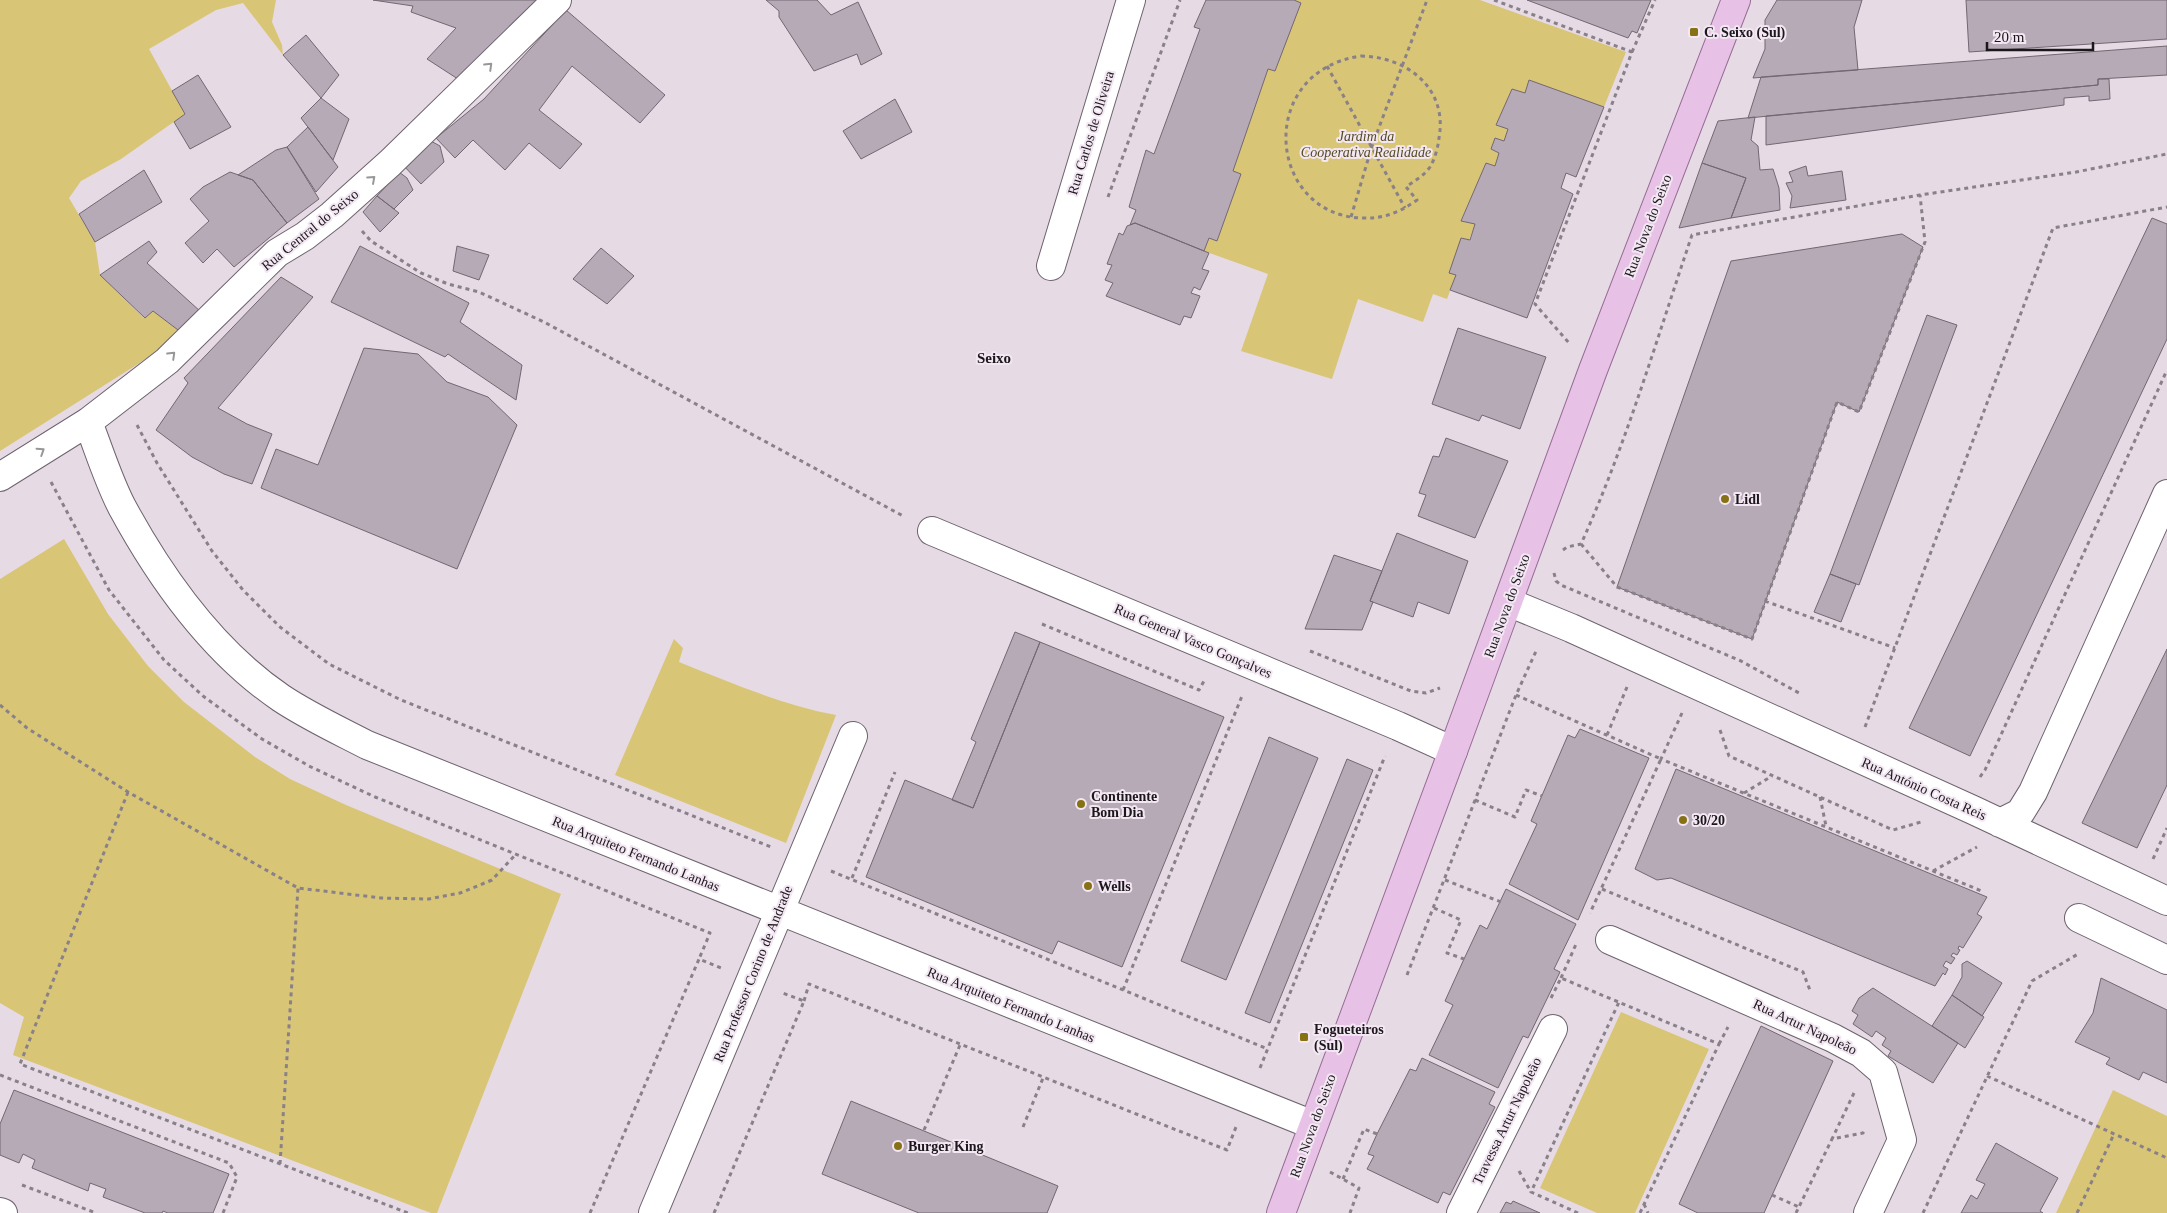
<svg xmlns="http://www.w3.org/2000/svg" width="2167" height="1213" font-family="Georgia,serif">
<rect width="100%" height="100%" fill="#e6dae5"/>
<path fill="#d9c576" d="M0,0H276L272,22L282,45L283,55L243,3L216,10L149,49L185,114L121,159L81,181L69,198L95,242L100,275L144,318L153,311L182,333L138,364L0,451Z
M1294,0H1480L1626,52L1604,107L1529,80L1525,93L1512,89L1496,125L1508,129L1504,141L1495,138L1491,149L1499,153L1495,166L1486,163L1461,220L1475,224L1447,299L1433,294L1423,322L1358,299L1332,379L1241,351L1268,274L1204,251L1209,238L1217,241L1241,174L1233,171L1268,69L1274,71L1300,3Z
M64,539L108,614L148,666L184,702L255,757L290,779L346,805L561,894L437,1213H431L13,1055L24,1017L0,1003V579Z
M674,639L683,648L679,662C729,682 782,705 836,715L786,843L615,775Z
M1621,1012L1709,1049L1635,1213H1597L1540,1188Z
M2113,1090L2167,1116V1213H2056Z"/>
<path fill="#b6aab6" stroke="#726772" d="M373,0H545L461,81L427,59L456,28L411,12L413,6Z
M766,0H817L831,15L858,2L882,54L861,65L857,54L814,71L779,17V11Z
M1206,0H1294L1301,3L1275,71L1268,69L1233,171L1241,174L1217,241L1209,238L1204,251L1135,223L1130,225L1136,210L1129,207L1146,150L1154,154L1200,29L1194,27Z
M1527,0H1651L1637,33L1632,31L1628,38Z
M1777,0H1862L1854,27L1858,70L1753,78L1765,49V20Z
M1966,0H2167V39L1969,52Z
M566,10L665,95L640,123L572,66L539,110L582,144L560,169L529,143L505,170L473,140L455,158L436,138L484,99Z
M306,35L339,75L321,98L283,55Z
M2167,46V75L2098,79V85L1748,118L1761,77Z
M198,75L231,127L190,149L174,122L185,114L172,91Z
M2098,79H2109L2110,99L2089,101V96L2064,98V105L1766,145V116L2098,85Z
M1529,80L1604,107L1576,177L1566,173L1561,188L1573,194L1527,318L1450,290L1456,275L1449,273L1461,238L1470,240L1475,224L1461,221L1486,163L1495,166L1499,153L1491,149L1495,138L1504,141L1508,129L1496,125L1512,89L1525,93Z
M321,98L349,119L333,160L301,118Z
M895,99L912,132L861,159L843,131Z
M1755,117L1751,140L1758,146L1760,170L1773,169L1779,188L1780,210L1731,218L1746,178L1702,163L1718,121Z
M308,127L338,167L316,192L287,147Z
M429,140L440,146L444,162L421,184L401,163Z
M287,147L319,199L287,223L253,180L238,175L276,150Z
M1702,163L1746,178L1731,218L1679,228Z
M1806,166L1808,176L1842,171L1846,200L1790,208L1792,196L1786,183L1793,182L1789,172Z
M144,170L162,202L95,242L79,214Z
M230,172L253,180L287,223L234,267L217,249L203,263L185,243L209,221L190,199L203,187Z
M399,172L407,178L413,190L394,209L377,196Z
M377,196L399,213L380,232L363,212Z
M2152,218L2167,224V339L1970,756L1909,728Z
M1135,223L1209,253L1202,269L1209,271L1200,290L1194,287L1191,293L1200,296L1191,318L1184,316L1180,325L1106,296L1113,283L1105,280L1112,265L1107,264L1119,233L1123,235L1127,226Z
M1902,234L1923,247L1859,412L1837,402L1752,639L1617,587L1731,261Z
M149,241L157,252L147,263L201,312L182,333L153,311L145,318L100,275Z
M360,246L469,303L460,322L522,365L516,400L448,354L445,357L331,302Z
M457,246L489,255L479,280L453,271Z
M601,248L634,276L607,304L573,279Z
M281,277L313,297L218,408L247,424L272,434L252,484L224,474L192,457L156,430L188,383L184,378Z
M1927,315L1957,325L1859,585L1830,574Z
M1458,328L1546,357L1520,429L1482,415L1479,421L1432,404Z
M364,348L418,354L447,382L488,397L517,425L457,569L261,488L276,449L318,465Z
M1446,438L1508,461L1475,538L1418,516L1426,495L1419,493L1433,456L1439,457Z
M1397,533L1468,561L1449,614L1418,602L1413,617L1370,601Z
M1334,555L1382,571L1370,601L1373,602L1362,630L1305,629Z
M1830,574L1856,584L1841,622L1814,612Z
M1015,632L1040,642L973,808L952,800L976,742L971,739Z
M1040,642L1224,717L1122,967L1058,941L1052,954L866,877L905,780L973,808Z
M2167,649V785L2137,848L2082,823Z
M1580,729L1649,758L1578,920L1509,884L1537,824L1531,821L1568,735L1575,738Z
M1269,737L1318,758L1226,980L1181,961Z
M1347,759L1373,770L1270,1023L1245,1013Z
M1676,769L1987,897L1977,914L1982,917L1963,948L1959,946L1958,949L1960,950L1957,955L1953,953L1951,956L1955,958L1951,964L1946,961L1943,966L1948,969L1945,975L1943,973L1935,986L1671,878L1657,880L1635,869Z
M1506,889L1576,924L1554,969L1560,972L1528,1038L1523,1036L1498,1088L1429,1055L1453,1005L1445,1001L1464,959L1480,925L1487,929Z
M1967,961L2002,983L1982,1016L1952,995L1962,977V964Z
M2101,978L2167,1010V1083L2143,1072L2139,1080L2106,1064L2110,1058L2075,1042L2093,1013Z
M1873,988L1958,1043L1933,1083L1888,1056L1891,1051L1882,1045L1886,1038L1876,1031L1872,1037L1853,1024L1858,1015L1852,1011L1859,998Z
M1952,995L1984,1017L1965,1048L1932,1026Z
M1761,1026L1833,1061L1764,1213H1698L1679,1204Z
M1422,1058L1495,1092L1489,1104L1495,1107L1450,1195L1443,1192L1438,1203L1367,1169L1374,1156L1368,1154L1377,1134L1410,1069L1416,1071Z
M14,1090L229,1174L213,1213H168L163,1211L162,1213H145L103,1197L106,1189L90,1183L88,1191L32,1168L35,1160L23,1154L19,1163L0,1155V1124Z
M851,1101L1058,1186L1047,1213H919L822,1174Z
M1996,1143L2058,1178L2040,1211L2043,1213H1961L1971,1195L1977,1199L1985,1184L1976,1180Z
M1513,1201L1540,1213H1500L1506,1202L1511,1204Z"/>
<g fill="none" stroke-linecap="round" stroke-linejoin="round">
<defs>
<path id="minor" d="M1051,266L1131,0
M88,422C99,450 108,480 122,507C161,579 212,651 281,698C308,716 338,730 367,745L1313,1125
M0,477L88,422L167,361L277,253L305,236L332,215L390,163L557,0
M932,531L1398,726L1453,751
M1508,602L1571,628L1973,810L2167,901
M2000,823L2020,813L2033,792L2167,494
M2079,918L2167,960
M1610,940L1833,1038L1861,1053L1883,1072L1902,1140L1868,1213
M0,1212L3,1213
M653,1213L853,736
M1461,1213L1553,1029"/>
<path id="major" d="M1281,1213L1453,751L1593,370L1736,0"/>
</defs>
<use href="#minor" stroke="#6d636d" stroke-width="30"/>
<use href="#major" stroke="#966c94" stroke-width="30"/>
<path stroke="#898189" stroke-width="3" stroke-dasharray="4 4" stroke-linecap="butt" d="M1494,0L1632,52L1535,304L1569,343
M1632,52L1655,0
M1361,56C1407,57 1448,88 1439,138C1438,147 1435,159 1430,167C1424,176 1414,181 1406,187L1417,200C1399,213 1383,219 1361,218C1267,214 1255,71 1361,56Z
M1327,66L1405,208
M1108,197L1180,0
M1351,217L1372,146L1427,0
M362,231L371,241L421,273L448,284L479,292L544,322L905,517
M137,425L157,463L212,551L243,590L280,627L329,664L401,700L771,847
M51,482L109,590L164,660L203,696L262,739L309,766L375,797L710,933L699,959
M1581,544L1617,587L1752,639L1837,402L1859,412L1923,247L1925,242L1920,195
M1563,550L1567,547L1581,544C1626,445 1657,338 1692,235L1920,195L2076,172L2167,154
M1554,573L1556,581L1561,585L1741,661L1799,693
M1765,601L1895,648
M1042,624L1199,690L1204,681
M1310,651L1411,691L1426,693L1440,688
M1516,695L1661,759L1590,913
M0,705L27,728L128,792L298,888L381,898L429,899L460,893L492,880L516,854
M1682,713L1661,759L1984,892
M1865,727L2053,228L2167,207
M1720,730L1729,756L1893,830L1921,822
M1607,735L1627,687
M1980,777L1985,770L2167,370
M128,792L20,1064L408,1213
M1744,793L1772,776
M1820,797L1826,826
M1475,800L1515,817L1526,790L1542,796
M2153,859L2167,828
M831,871L1268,1049
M1933,871L1977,847
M852,878L895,772
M1445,880L1501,902
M1602,889L1803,972L1811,993
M1434,908L1461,920L1447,953L1464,959
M1407,975L1516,695L1537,649
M1561,978L1577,942
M1123,990L1242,696
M1551,998L1561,978L1719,1044L1640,1213
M804,1001L809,984L1227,1150L1236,1127
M1719,1044L1728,1027
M1260,1068L1385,756
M0,1075L229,1163L237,1177L223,1213
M1987,1076L2167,1158
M1854,1093L1832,1139L1863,1133L1865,1130
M1023,1127L1043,1078
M924,1130L960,1045
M280,1164L298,888
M1519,1171L1531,1192
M1330,1172L1359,1188L1350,1213
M1343,1179L1364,1129L1377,1134
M22,1185L96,1213
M1772,1195L1799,1207
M1644,1204L1648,1213
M590,1213L699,959L721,968
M714,1213L804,1001L780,992
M1578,1213L1531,1192L1619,1002
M1796,1213L1832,1139
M1923,1213L2032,981L2078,954
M2077,1213L2114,1134"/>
<use href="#minor" stroke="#fff" stroke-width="28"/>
<use href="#major" stroke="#e8c2e6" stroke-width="28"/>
</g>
<defs><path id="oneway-chevron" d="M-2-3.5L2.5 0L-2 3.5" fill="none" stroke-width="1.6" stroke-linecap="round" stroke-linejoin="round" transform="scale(1.25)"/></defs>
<g stroke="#989798">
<use href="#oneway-chevron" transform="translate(489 66) rotate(-44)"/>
<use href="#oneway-chevron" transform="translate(372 179) rotate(-42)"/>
<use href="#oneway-chevron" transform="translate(172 355) rotate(-44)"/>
<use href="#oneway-chevron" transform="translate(41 451) rotate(-33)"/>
</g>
<g fill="#867214" stroke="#f3e7f3" stroke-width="2">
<rect x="1689" y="27" width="10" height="10" rx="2.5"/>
<circle cx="1725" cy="499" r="5"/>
<circle cx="1081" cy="804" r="5"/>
<circle cx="1683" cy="820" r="5"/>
<circle cx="1088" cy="886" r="5"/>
<rect x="1299" y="1032" width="10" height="10" rx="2.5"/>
<circle cx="898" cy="1146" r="5"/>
</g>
<g text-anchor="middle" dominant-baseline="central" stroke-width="4" stroke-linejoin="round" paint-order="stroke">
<g font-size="14" font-weight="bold" fill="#1b171b" stroke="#f3e7f3" text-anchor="start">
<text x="1704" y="32">C. Seixo (Sul)</text>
<text x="1735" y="499">Lidl</text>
<text x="1091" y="796">Continente<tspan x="1091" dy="16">Bom Dia</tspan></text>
<text x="1693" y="820">30/20</text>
<text x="1098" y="886">Wells</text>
<text x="1314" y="1029">Fogueteiros<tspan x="1314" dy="16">(Sul)</tspan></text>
<text x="908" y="1146">Burger King</text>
</g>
<g font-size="14" fill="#1b171b" stroke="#f3e7f3">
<text transform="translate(1091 133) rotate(-73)">Rua Carlos de Oliveira</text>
<text transform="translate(1648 226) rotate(-69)">Rua Nova do Seixo</text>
<text transform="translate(310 230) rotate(-39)">Rua Central do Seixo</text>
<text transform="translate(1507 606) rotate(-70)">Rua Nova do Seixo</text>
<text transform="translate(1193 641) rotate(23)">Rua General Vasco Gonçalves</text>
<text transform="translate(1924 789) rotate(24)">Rua António Costa Reis</text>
<text transform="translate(636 854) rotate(22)">Rua Arquiteto Fernando Lanhas</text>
<text transform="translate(753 974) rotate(-68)">Rua Professor Corino de Andrade</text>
<text transform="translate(1011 1005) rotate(22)">Rua Arquiteto Fernando Lanhas</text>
<text transform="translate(1805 1027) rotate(25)">Rua Artur Napoleão</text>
<text transform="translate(1507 1121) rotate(-64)">Travessa Artur Napoleão</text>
<text transform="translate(1313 1126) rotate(-70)">Rua Nova do Seixo</text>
</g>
<g font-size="14" font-style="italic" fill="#544a23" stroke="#f3e7f3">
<text x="1366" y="136">Jardim da<tspan x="1366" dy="16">Cooperativa Realidade</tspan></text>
</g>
<g font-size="15" font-weight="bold" fill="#1b171b" stroke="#f3e7f3">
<text x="994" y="358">Seixo</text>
</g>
</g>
<path d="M1987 42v8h106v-8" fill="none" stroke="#1b171b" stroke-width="2.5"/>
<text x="1994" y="42" font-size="15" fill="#1b171b" stroke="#f3e7f3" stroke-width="4" paint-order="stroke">20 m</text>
</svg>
